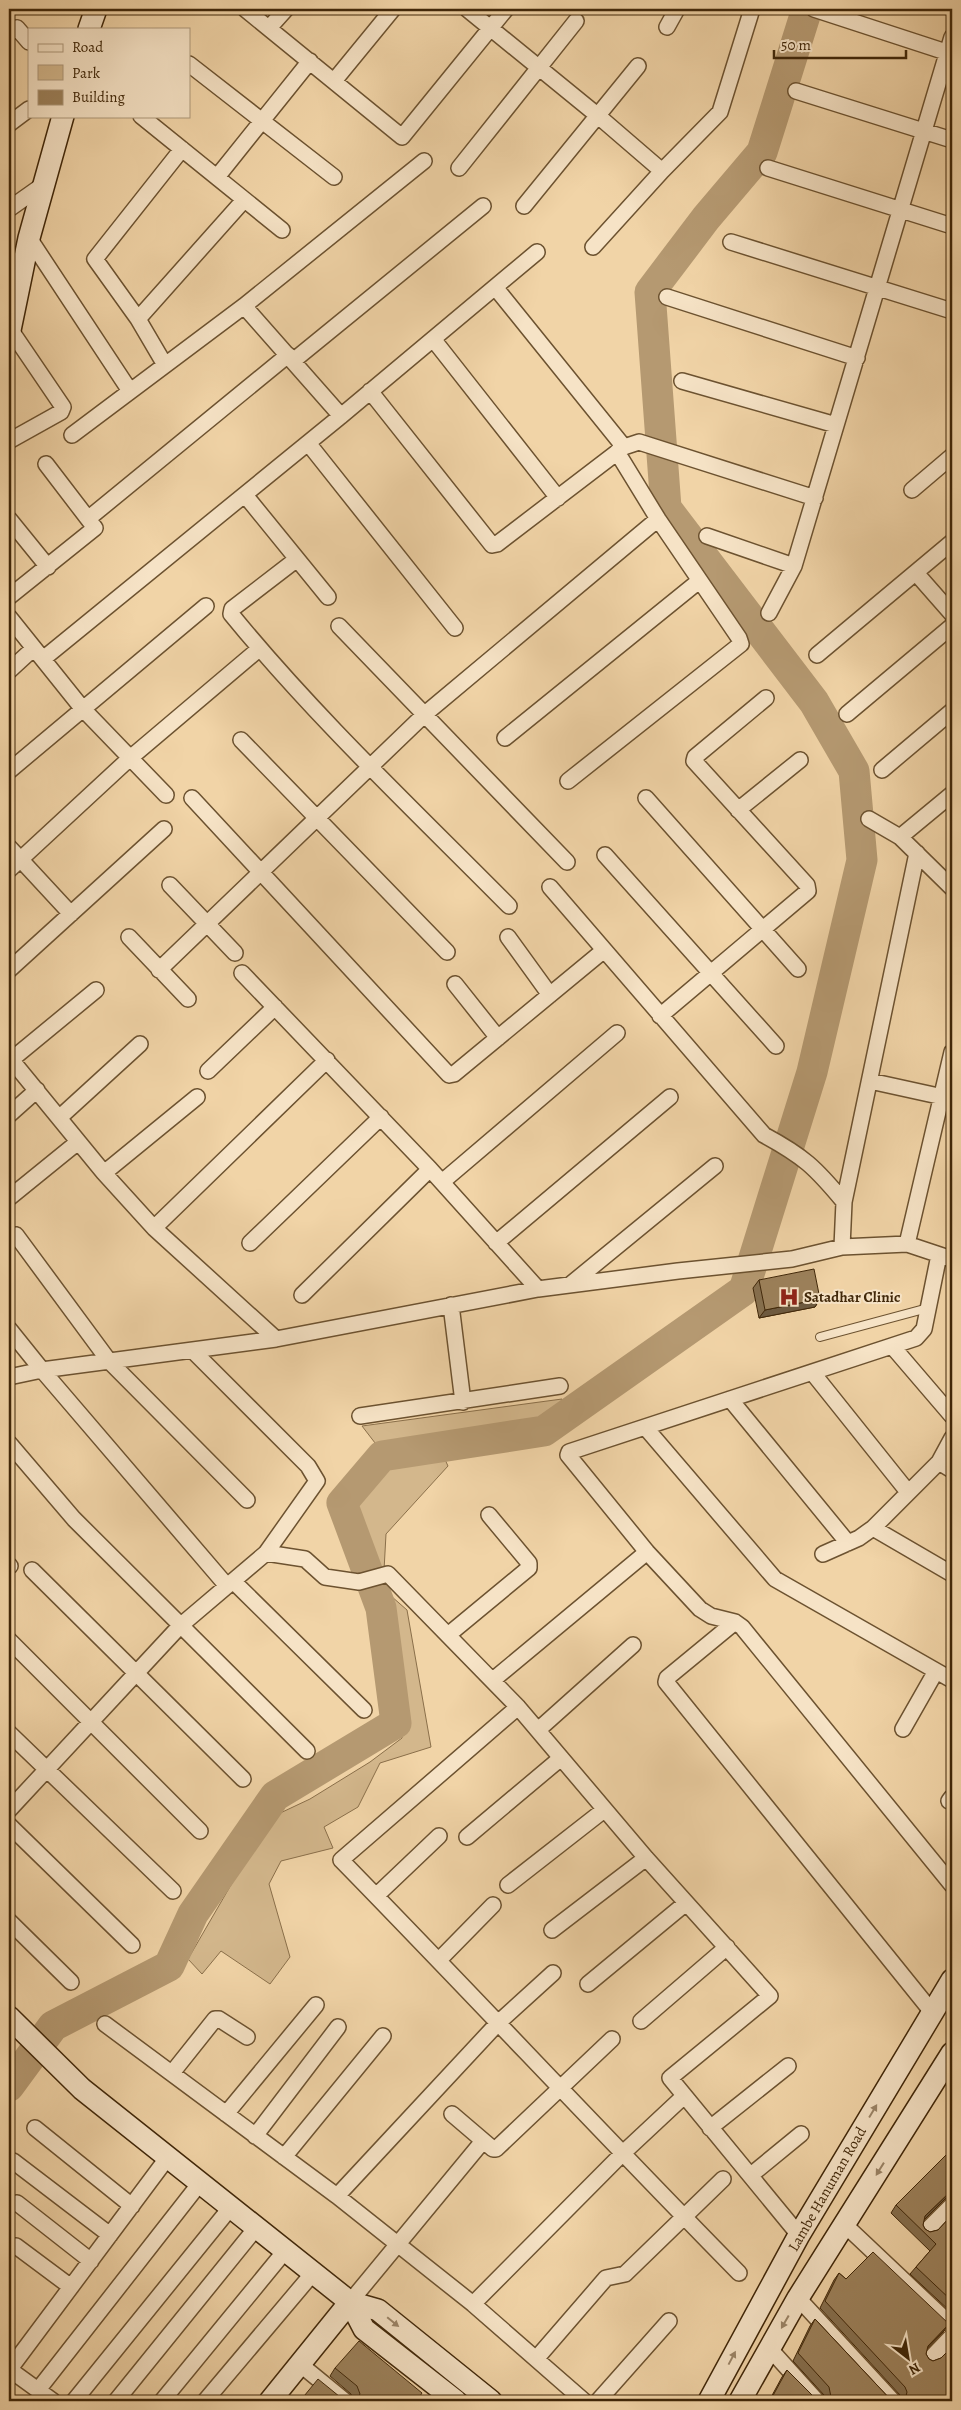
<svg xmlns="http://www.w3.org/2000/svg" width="961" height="2410" font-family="Alegreya,serif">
<rect width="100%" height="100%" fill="#f1d4a7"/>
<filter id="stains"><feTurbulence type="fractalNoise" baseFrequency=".004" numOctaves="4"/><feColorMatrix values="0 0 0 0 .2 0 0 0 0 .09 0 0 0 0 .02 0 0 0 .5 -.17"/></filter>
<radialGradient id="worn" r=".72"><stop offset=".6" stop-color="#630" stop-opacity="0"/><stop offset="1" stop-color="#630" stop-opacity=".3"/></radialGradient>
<path fill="#d3b78c" stroke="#8a6f4a" d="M562,1399L561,1418L382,1452L362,1426Z
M441,1451L448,1466L386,1534L383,1589L407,1610L431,1747L380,1763L358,1807L324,1827L333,1848L281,1861L269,1884L290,1957L270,1984L221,1951L202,1974L188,1959L257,1840L276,1815L310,1799L370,1762L402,1738L400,1675L380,1603L360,1553L358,1499L391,1465Z"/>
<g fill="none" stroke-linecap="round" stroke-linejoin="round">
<path stroke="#b59971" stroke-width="31" d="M9,2086L53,2026L169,1966L193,1914L275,1796L396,1723L381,1608L342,1503L382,1456L544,1431L744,1290L812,1072L862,860L854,771L814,702L666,508L650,292L706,218L762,152L807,9"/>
<defs>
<path id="lane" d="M820,1337L928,1308"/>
<path id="street" d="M245,9L402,137L506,9
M467,9L597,115L662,171
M814,9L952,54
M667,27L677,9
M269,28L286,9
M9,32L17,28L29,42
M189,64L334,177
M334,81L393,9
M796,91L952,140
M141,116L282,230
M9,124L29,109
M459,168L576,21
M768,168L952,226
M217,177L310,61
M524,206L638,66
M9,209L43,185
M29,238L130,391
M731,242L952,311
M593,247L662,171L720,112L752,9
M495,287L624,447
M667,297L857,358
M244,306L341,416
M138,319L244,200
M433,339L558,498
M293,361L483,206
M165,365L138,319L95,259L182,149
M682,381L836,425
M370,391L492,545L497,544L624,447L639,442L815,498
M72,435L244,306L424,161
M9,441L61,412L63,407L10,329
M308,443L455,628
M912,490L952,456
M245,495L328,597
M89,518L288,355
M9,519L48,567
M707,536L794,566
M297,559L232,609L231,614C316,718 415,811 509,906
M916,573L952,614
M9,597L95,528L46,464
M769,613L794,566L952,37
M9,617L82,708L166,795
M339,626L567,862
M817,655L952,542
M43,659L341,416L537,252
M9,671L34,648
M847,714L952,626
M505,738L699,581
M241,740L447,952
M882,770L952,711
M9,771L206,606
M568,781L741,644L739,638L658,519L617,452
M192,798L449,1075L454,1074L603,951
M646,798L798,969
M738,810L800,760
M869,819L900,837L952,888
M900,837L952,794
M9,847L71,914
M605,855L776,1046
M9,870L129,759L259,649
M170,885L235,953
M550,887L764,1135C803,1156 815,1167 844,1202
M129,937L188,999
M508,937L550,995
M9,970L164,829
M159,970L425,714L658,519
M242,973L430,1169L538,1289
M455,984L498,1038
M660,1016L808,891L807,885L694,761L695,757L766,698
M9,1057L104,1173L154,1228L276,1339
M11,1060L96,990
M208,1071L275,1007
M870,1081L952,1099
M9,1115L37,1090
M59,1118L140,1044
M104,1173L197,1097
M442,1182L617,1033
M9,1198L78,1142
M154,1228L327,1060
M16,1235L109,1361L247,1500
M250,1243L381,1117
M496,1243L670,1097
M907,1244L952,1052
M842,1247L844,1202L917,853
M939,1255L924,1329L916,1338L569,1452L568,1455L647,1552L700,1609L711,1616L735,1622L742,1627L952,1885
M571,1284L715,1166
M302,1295L430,1169
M451,1305L463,1402
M9,1329L42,1370L227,1586
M892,1346L952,1416
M192,1350L308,1466L317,1481L266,1553
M812,1372L908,1492
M9,1377L42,1370L276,1339L538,1289L678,1271L792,1259L842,1247L907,1244L952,1259
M730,1399L848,1543
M360,1416L560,1386
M645,1427L775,1579L952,1680
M9,1443L74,1519L307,1751
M939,1462L952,1470
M873,1528L952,1574
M823,1554L859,1538L873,1528L939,1462L952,1438
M9,1565L10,1566
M32,1570L243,1779
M233,1581L364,1710
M735,1622L667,1678L666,1682L932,2012
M448,1635L529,1568V1563L489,1515
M9,1640L200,1831
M493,1680L647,1552
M518,1707L341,1860C475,1997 605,2137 739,2273
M903,1729L936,1671
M538,1730L633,1645
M9,1733L173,1891
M949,1801L952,1797
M9,1810L180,1626L266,1553L305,1559L325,1577L359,1582L388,1574L518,1707L646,1858L770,1996L670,2078L799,2235
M9,1825L132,1945
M467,1837L561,1758
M508,1885L604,1810
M377,1895L439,1836
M9,1921L71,1982
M552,1930L646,1858
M440,1959L493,1905
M588,1984L686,1903
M641,2021L727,1947
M105,2024L337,2196L473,2304L584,2401
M172,2073L215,2019H219L247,2037
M226,2114L316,2005
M452,2114L493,2149H496L612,2039
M35,2128L132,2206
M710,2128L788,2066
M255,2136L338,2027
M284,2157L383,2036
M13,2161L110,2235
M751,2175L801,2134
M337,2196L498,2023L553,1973
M17,2203L91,2261
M845,2225L952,2326
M927,2230L952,2205
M16,2246L71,2287
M798,2298L893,2401
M350,2302L483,2141
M473,2304L622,2154L683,2097
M770,2349L817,2401
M536,2359L606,2278L625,2274L723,2179
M930,2359L952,2336
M301,2365L345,2401
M38,2390L200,2183
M53,2401L13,2372L12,2366L168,2157
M74,2401L231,2207
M116,2401L256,2228
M162,2401L285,2251
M205,2401L313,2273
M598,2401L669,2321"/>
<path id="secondary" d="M89,29L96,9
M9,335L29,238L63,116
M9,2017L82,2089L350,2302L364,2329L456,2401
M350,2302L378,2310L491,2401
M270,2401L350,2302
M709,2401L799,2235L952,1980
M740,2401L798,2298L952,2053"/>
</defs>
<use href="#lane" stroke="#6c5230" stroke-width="10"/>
<use href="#street" stroke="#6c5230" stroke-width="18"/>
<use href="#secondary" stroke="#402709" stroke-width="24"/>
<use href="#lane" stroke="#f6e3c6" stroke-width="8"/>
<use href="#street" stroke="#f6e3c6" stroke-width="15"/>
<use href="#secondary" stroke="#f6e3c6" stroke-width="21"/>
</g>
<path fill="#866f4e" stroke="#402709" d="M759,1280L820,1299L815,1307L759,1318L753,1288Z
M950,2196L946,2198L924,2219L923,2225L925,2229L930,2232L938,2230L952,2215V2313L910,2274L916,2267L930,2251L891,2213L896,2205Z
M839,2273L846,2279L944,2331L927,2348L926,2354L929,2359L933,2361L941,2358L952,2401H902V2399L900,2395L820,2308L834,2280Z
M815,2319L891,2400L895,2401H825L824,2395L793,2361L810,2326Z
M335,2368L420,2396L354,2401L351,2394L330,2376Z
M787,2370L818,2401H769L782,2377Z"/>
<path fill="#6d5a40" stroke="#402709" d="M820,1299L815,1307L759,1318L765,1310Z
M952,2190V2196H950L946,2198L920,2224L925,2216Z
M949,2324L944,2331L923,2353L928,2346Z"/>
<path fill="#9c815b" stroke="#402709" d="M814,1269L820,1299L765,1310L759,1280Z
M952,2149V2190L925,2216L923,2225L925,2229L930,2232L938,2230L952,2215V2301L916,2267L936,2244L896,2205Z
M873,2252L949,2324L928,2346L926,2354L929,2359L933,2361L941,2358L952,2347V2401H903L905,2400L907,2392L905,2387L825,2301L839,2273L846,2279Z
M815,2319L891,2400L895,2401H826L831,2397L829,2387L798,2353Z
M359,2341L422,2393L420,2396L427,2401H353L357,2399L360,2394L357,2386L335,2368Z
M787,2370L818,2401H770Z
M318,2379L345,2401H346H300Z"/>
<defs><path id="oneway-solid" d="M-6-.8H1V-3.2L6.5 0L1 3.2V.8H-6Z" transform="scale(1.25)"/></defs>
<g fill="#9b8568">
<use href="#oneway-solid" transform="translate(873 2111) rotate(-59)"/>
<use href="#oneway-solid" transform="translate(880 2169) rotate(122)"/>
<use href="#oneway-solid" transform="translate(393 2322) rotate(39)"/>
<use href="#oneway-solid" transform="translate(785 2322) rotate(120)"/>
<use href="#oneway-solid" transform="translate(732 2358) rotate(-62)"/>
</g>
<defs>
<symbol id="hospital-bare" viewBox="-9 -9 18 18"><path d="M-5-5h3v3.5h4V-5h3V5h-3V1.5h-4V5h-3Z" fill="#8f2418" stroke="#f6e3c6" stroke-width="2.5" paint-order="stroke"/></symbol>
</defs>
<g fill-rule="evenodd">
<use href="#hospital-bare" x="775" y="1283" width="28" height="28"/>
</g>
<g text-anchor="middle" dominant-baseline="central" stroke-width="4" stroke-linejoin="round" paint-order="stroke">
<g font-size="15" font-weight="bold" fill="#402709" stroke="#f6e3c6" text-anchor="start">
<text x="804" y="1297">Satadhar Clinic</text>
</g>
<g font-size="15" fill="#402709" stroke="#f6e3c6">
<text transform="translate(827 2189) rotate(-60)">Lambe Hanuman Road</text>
</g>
</g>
<rect width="961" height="2410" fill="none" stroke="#f1d4a7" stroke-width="30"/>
<rect x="10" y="10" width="941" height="2390" fill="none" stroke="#402709" stroke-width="2.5"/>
<rect x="15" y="15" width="931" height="2380" fill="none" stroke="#402709"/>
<rect x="28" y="28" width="162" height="90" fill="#f6e3c6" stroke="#ad987a"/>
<rect x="38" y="44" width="25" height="8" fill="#f6e3c6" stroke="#ad987a"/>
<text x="72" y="52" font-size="15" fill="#402709">Road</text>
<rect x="38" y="65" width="25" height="15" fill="#d3b78c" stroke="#ad987a"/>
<text x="72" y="78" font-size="15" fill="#402709">Park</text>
<rect x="38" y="90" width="25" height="15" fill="#9c815b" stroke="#ad987a"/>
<text x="72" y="102" font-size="15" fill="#402709">Building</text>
<g transform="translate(908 2358) rotate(149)" stroke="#f6e3c6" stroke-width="4" paint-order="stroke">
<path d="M0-4L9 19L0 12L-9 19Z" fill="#402709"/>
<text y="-8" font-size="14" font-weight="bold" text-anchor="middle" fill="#402709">N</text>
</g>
<path d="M774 50v8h132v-8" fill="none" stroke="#402709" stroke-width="2.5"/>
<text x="781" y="50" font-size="15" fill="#402709" stroke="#f6e3c6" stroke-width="4" paint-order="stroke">50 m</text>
<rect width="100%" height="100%" filter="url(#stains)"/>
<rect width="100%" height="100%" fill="url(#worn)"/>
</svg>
